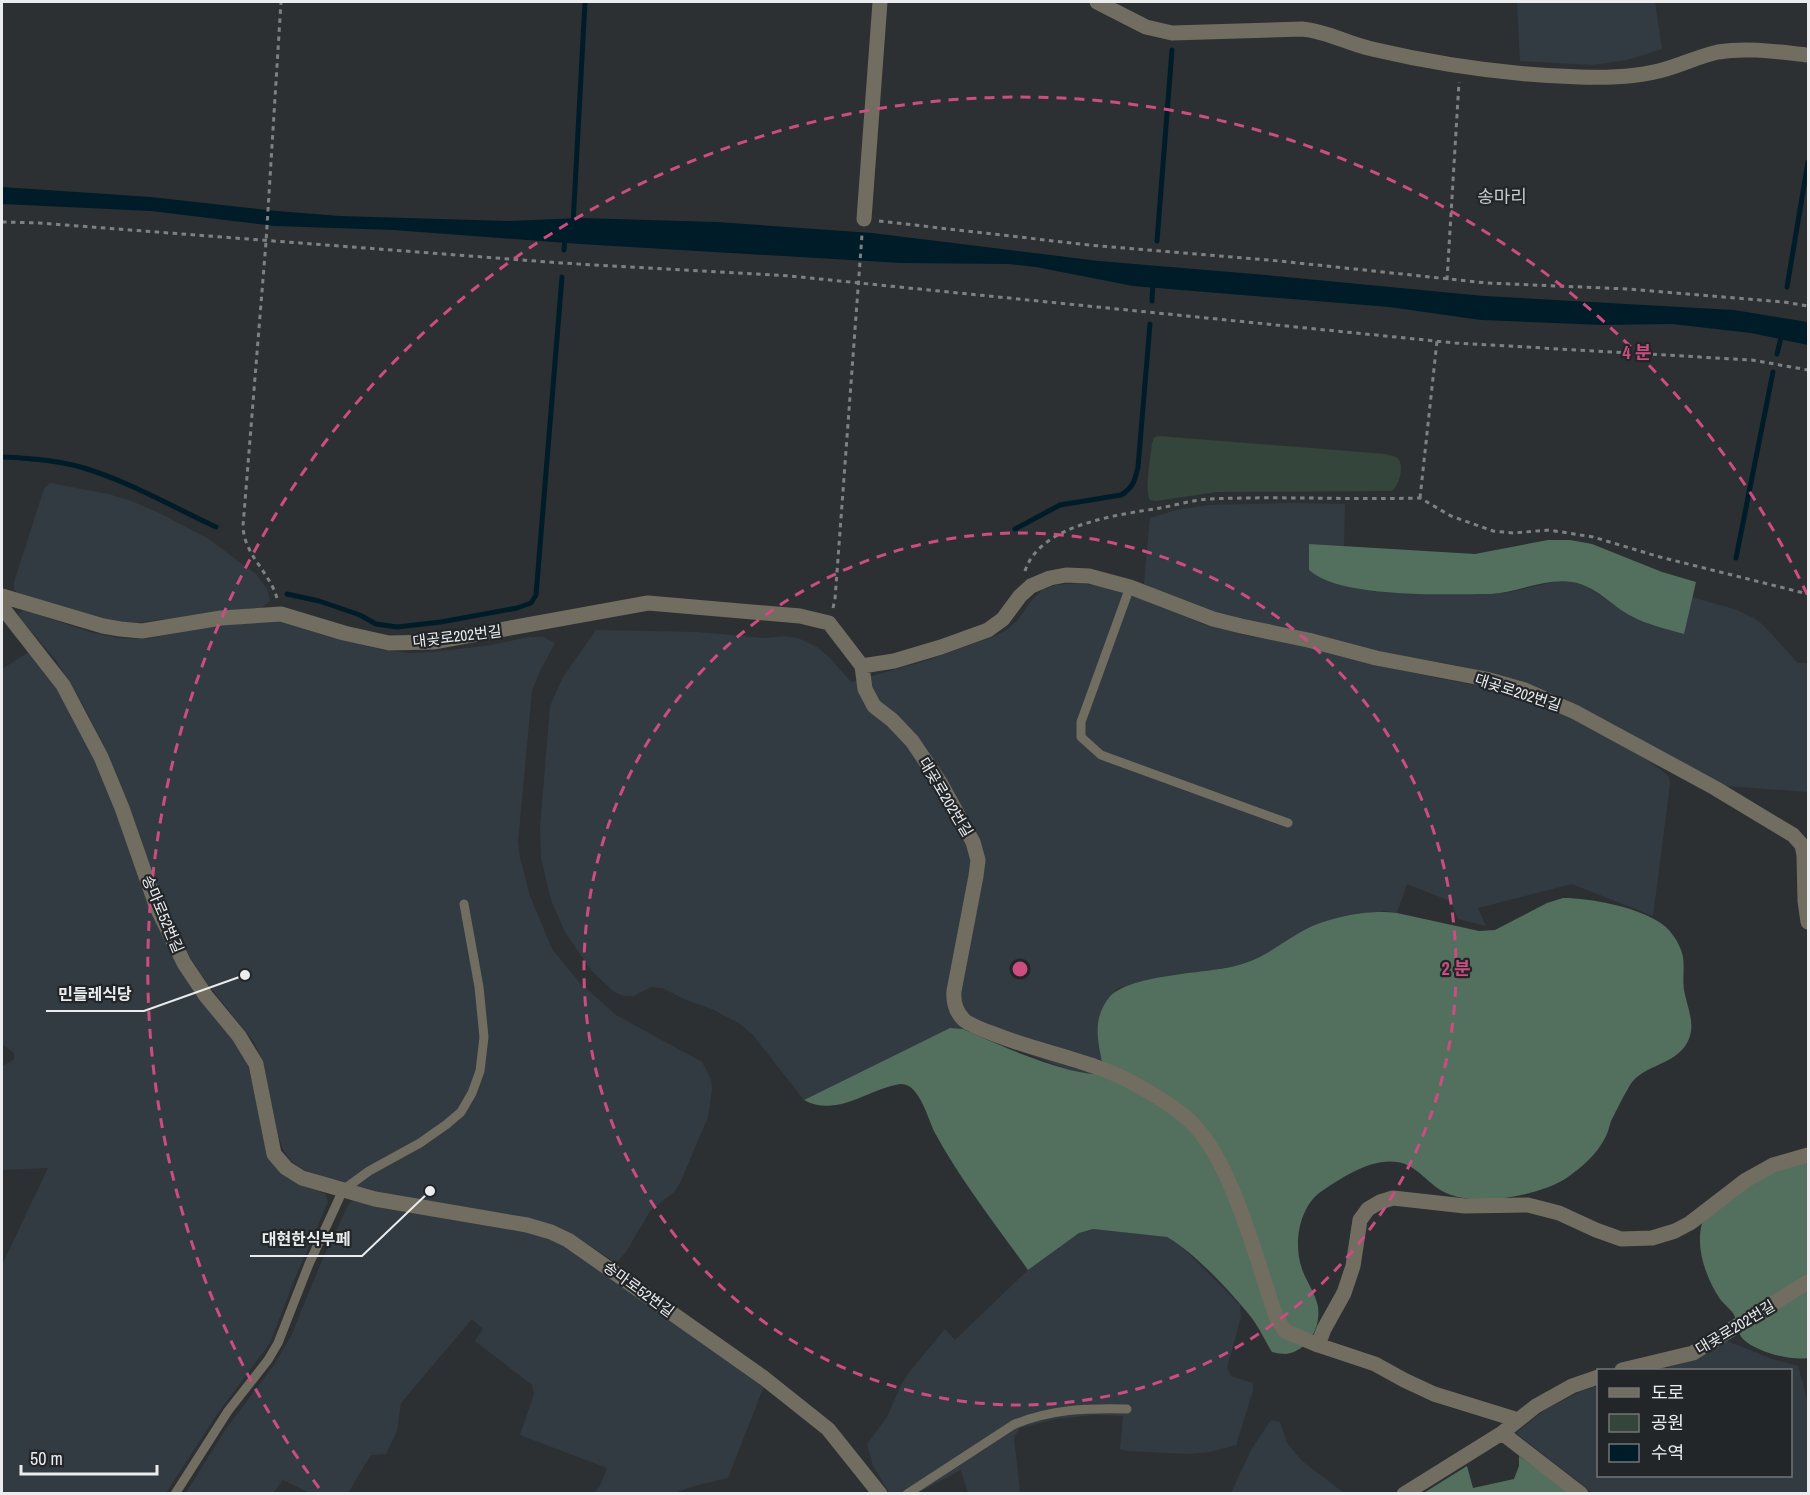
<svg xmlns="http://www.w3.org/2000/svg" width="1810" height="1495" font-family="'Archivo Narrow','Noto Sans KR',sans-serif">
<rect width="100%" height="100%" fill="#2d3032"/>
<path fill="#333b42" d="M1517,2H1655L1662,49L1627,60L1593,65L1520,61Z
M50,483L108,494L129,500L159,513L207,538L256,574L267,589L270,601L261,608L133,623L114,622L19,594L14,589V582L44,489Z
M1290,503L1345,504L1344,546L1309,544L1374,592L1491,594L1510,592L1559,581L1574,582L1586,586L1634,618L1652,625L1683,634L1692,597L1737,610L1754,618L1763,625L1798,663H1808V792L1725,786L1609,722L1561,697L1528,684L1460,666L1370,650L1235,619L1188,604L1144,584L1150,518L1176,510L1208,505Z
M1080,583L1108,588L1146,600L1203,624L1249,636L1300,645L1365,663L1502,691L1540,703L1577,720L1640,755L1665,773L1669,777L1670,784L1653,916L1572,884L1478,908L1486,926L1458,919L1450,901L1407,884L1397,913L1384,911L1276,949L1258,959L1232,967L1144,981L1118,988L1108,999L1101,1012L1104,1073L1093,1076L1071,1071L963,1029L950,1028L804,1100L753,1035L740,1024L714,1010L684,999L662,988L651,987L634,996H624L614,992L591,970L565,932L551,900L541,858L540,829L550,706L563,677L596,630L697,632L765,638L786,636L800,639L817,647L830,658L851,682L925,661L990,638L1005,631L1017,621L1031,601L1042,590L1056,585Z
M24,610L90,632L118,638L146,639L223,623L264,620L285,622L382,650L410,653L434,652L492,645L528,637H544L555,643L540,671L532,691L518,842L520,858L530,896L552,949L580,983L616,1015L702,1062L711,1079L712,1090L708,1117L680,1183L674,1192L650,1211L626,1252L616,1263L568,1231L550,1224L394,1196L321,1176L302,1169L291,1161L284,1151L278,1136L263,1062L254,1042L206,982L186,951L164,903L108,754L82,703L55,659L19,617V613Z
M30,651L54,684L99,765L148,903L243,1054L249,1070L260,1112L289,1178L325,1194L328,1202L293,1283L270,1343L218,1413L166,1493L2,1494V1265L48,1168L2,1170V1066L14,1060V1053L2,1044V669Z
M353,1200L530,1233L556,1241L579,1253L764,1386L728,1478L694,1486L674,1493H594L600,1486L607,1468L520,1435L534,1394L532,1385L475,1341L483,1329L472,1319L401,1403L397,1431L386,1454L371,1455L348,1493H310L283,1480L273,1493L185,1494L226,1429L274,1365L291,1336L321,1263L348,1205Z
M1093,1229L1167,1237L1178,1243L1240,1305L1241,1317L1227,1368L1231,1376L1253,1383V1391L1236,1445L1210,1452L1187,1454L1129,1451L1120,1449L1123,1416L1094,1415L1056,1419L1020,1428L1014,1437L1020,1493H968L961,1470L918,1493L890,1494L873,1466L867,1444L887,1417L901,1385L911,1370L945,1329L955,1340L1028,1270L1079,1233Z
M1727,1341L1772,1359L1798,1366L1808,1403V1493H1593L1516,1433L1546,1409L1582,1391L1598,1386V1476H1790V1370H1660L1702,1357Z
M1271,1420L1280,1422L1287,1443L1302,1461L1344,1493H1231L1251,1450Z"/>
<path fill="#34453b" d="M1158,436L1386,454C1388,455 1394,456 1396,457C1406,463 1399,485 1392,491L1217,492L1155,501L1150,500C1144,488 1151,457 1152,443L1154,438Z"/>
<path fill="#53705e" d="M1548,540H1570L1592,544L1662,572L1696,582L1684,634C1666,629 1648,625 1631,616C1612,606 1595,585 1572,582C1546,578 1518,592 1491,594C1447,594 1341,599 1309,570V544L1475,554Z
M1563,898C1591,898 1636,907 1659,922C1669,928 1677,939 1681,950C1686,962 1682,977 1684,990C1687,1008 1697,1025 1687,1043C1674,1066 1644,1064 1630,1085C1623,1097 1617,1109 1611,1121C1609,1127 1608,1133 1605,1138C1597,1154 1582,1167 1568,1177C1541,1196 1476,1207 1446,1193C1428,1185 1418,1165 1397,1162C1371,1158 1343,1177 1322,1191C1299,1206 1293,1244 1302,1269C1306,1281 1316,1294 1318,1307C1321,1328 1308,1351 1286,1354C1282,1354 1276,1353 1272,1352C1265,1341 1259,1327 1251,1317C1231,1292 1194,1252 1167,1237L1093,1229L1079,1233L1028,1270C996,1225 961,1181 935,1133C928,1119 919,1082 900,1084C868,1089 837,1118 804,1100L950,1028L963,1029C992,1042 1076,1080 1104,1073C1100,1047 1090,1023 1108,999C1126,974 1205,974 1235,966C1263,959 1275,947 1299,933C1324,918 1368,909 1397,913L1479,931L1495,930L1547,903Z
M1808,1159V1358C1791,1361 1756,1352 1743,1339C1737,1333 1738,1320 1733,1313C1729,1308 1724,1304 1720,1299C1706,1278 1694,1246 1703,1220L1759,1177Z
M1519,1456L1572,1494H1422L1467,1466L1473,1488L1514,1479L1519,1466Z"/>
<path fill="#001c29" d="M2,187L151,197L277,211L340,216L508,221L580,218L717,222L872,233L1099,261L1266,275L1484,296L1734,310L1808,322V345L1751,333L1672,324L1602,325L1481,320L1389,307L1133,286L1036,267L1008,264L901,263L580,244L393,230L275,226L151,211L2,204Z"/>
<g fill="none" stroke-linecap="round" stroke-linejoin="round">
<path stroke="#001c29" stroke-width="5" d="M573,224L585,2
M1157,241L1172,50
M564,250L565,237
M1787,287L1808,162
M1152,301L1153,282
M1777,354L1782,333
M2,457C28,458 58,460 84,468C130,482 173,507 216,527
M1015,529L1060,505L1121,495C1133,488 1135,480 1138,467L1150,324
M1736,558L1773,372
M287,594L319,601L360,615L376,624L397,627L441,622L517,608L531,603L536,595L562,277"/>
<path stroke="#7e8183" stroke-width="3" stroke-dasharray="4.5 4.5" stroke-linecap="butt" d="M879,221L1089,245L1279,261L1487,283L1628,289L1784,302L1808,306
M2,222L39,223L561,263L790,276L1455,343L1752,360L1808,370
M1447,280L1459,82
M1420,498L1437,341
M1025,571C1040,524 1118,515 1160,508C1176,505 1193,500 1209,499C1279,496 1350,500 1420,498L1451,516L1493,531L1513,533L1549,530L1593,537L1660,557L1808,594
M277,598C269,571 244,555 243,526L266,242L281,2
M833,608L835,599L862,235"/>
<path stroke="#716d61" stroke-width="9" d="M1130,587L1081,722V737L1101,755L1288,823
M175,1494L228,1411L268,1360L278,1343L309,1264L343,1190L369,1171L420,1143L447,1124L461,1112L472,1093L480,1071L484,1037L479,987L464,904
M907,1494L1013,1425C1050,1409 1087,1408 1127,1409"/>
<path stroke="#716d61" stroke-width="15" d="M1097,2L1146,27L1172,33L1302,29C1327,31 1348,44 1372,49C1440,65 1510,75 1580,77C1607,78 1639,77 1666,69C1683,64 1700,56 1718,52C1747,47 1779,52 1808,55
M864,219L880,2
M2,596L103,626L120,629L142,631L221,618L281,614L344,633L389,643L433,642L648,603L800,616L829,623L862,666L894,661L941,647L988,630L1003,619L1020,596L1031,586L1050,578L1066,575L1089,576L1130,587L1213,619L1241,626L1308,640L1376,658L1486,679L1525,690L1575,712L1715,788L1793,835L1802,845L1804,855L1805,901L1808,922
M2,607L63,685L101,757L122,808L157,908L184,963L206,996L239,1036L256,1064L274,1154L286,1168L302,1178L375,1199L527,1225L551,1232L568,1240L764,1378L828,1429L880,1494
M862,666L865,689L874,706L892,720L912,741L941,784L973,842L978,860L976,876L954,991C953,1002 956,1012 964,1020C974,1028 989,1032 1002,1037C1044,1053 1096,1062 1135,1084C1153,1094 1174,1106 1189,1120C1232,1159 1257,1263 1277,1319L1285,1331L1318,1345
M1622,1370L1693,1353L1808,1282
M1518,1420L1434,1394L1404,1380L1375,1364L1318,1345L1324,1329L1344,1293L1353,1266L1360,1220L1368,1209L1380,1202L1393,1198L1465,1206L1528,1205L1559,1213L1596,1230L1621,1239L1652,1238L1675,1231L1690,1223L1746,1180L1773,1165L1808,1155
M1502,1433L1581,1494
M1404,1494L1502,1433L1536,1406L1572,1386L1598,1377"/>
</g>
<g fill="none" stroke="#cc4d80" stroke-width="3" stroke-dasharray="10 8">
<circle cx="1020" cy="969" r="436"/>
<path d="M319 1488A872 872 0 1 1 1807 594"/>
</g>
<g text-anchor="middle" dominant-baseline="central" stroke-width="4.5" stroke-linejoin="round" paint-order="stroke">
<g font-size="15" fill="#eaecee" stroke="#232628">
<text transform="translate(457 636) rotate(-7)">대곶로202번길</text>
<text transform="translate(1518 692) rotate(18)">대곶로202번길</text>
<text transform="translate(946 797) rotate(59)">대곶로202번길</text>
<text transform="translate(163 914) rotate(67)">송마로52번길</text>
<text transform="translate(639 1289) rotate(36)">송마로52번길</text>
<text transform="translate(1735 1327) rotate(-31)">대곶로202번길</text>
</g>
<g font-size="18" fill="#c7cace" stroke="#232628">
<text x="1502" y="196">송마리</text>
</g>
</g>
<circle cx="1020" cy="969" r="9" fill="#cc4d80" stroke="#232628" stroke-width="3"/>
<g font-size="18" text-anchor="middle" font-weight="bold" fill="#cc4d80" stroke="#232628" stroke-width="4.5" stroke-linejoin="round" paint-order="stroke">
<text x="1637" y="359">4 분</text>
<text x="1456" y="975">2 분</text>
</g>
<path fill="none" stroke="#eaecee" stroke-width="2" d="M245 975L144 1011H46M430 1191L362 1256H250"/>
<g fill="#eaecee" stroke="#232628" stroke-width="2">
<circle cx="245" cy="975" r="6"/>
<circle cx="430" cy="1191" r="6"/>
</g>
<g font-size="16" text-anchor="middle" font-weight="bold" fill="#eaecee" stroke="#232628" stroke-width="4.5" stroke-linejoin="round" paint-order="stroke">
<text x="95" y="1000">민들레식당</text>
<text x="306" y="1245">대현한식부페</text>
</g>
<rect width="1810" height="1495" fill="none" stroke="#eaecee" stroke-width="6"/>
<rect x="1597" y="1369" width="195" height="108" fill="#232628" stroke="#737577" stroke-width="1.5"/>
<rect x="1609" y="1388" width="30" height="9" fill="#716d61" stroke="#737577" stroke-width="1.5"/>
<text x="1651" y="1399" font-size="18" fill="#eaecee">도로</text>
<rect x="1609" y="1414" width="30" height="18" fill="#34453b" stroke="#737577" stroke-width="1.5"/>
<text x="1651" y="1429" font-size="18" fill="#eaecee">공원</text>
<rect x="1609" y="1444" width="30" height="18" fill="#001c29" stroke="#737577" stroke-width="1.5"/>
<text x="1651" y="1459" font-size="18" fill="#eaecee">수역</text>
<path d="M21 1465v9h136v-9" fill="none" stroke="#eaecee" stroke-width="3"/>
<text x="30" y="1465" font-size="18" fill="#eaecee" stroke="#232628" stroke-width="4.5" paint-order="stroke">50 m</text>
</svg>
